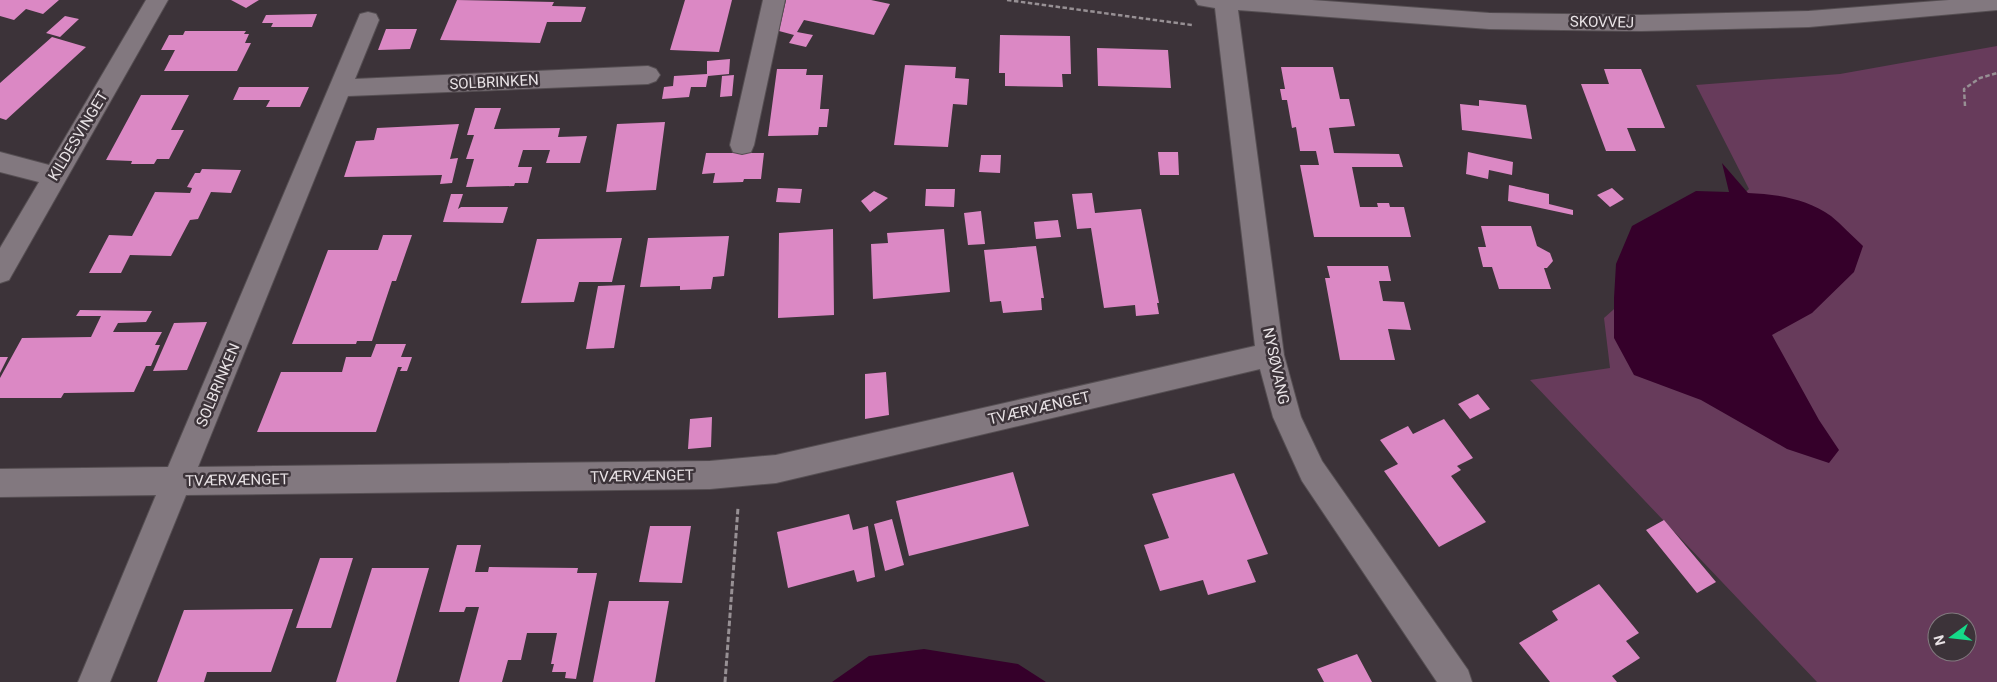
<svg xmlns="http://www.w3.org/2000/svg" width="1997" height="682" font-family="Roboto,sans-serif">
<rect width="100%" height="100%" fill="#3c3339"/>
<path fill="#673b5b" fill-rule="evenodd" d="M1997,46V682H1817L1530,380L1610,368L1604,318L1749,189L1696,85L1840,74ZM1937,622H1967V652H1937Z"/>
<path fill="#35002a" d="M1722,163L1748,193C1777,194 1807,199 1831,216C1842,225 1852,236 1863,246L1854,272L1812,313L1772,335L1819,420L1839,450L1829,463L1787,449L1701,400L1634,375L1614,338V298L1616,264L1632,226L1696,191L1729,192Z
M924,649L1018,664L1046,682H832L869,656Z"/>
<path fill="#db88c4" d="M0,0H59L43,14L26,9L14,20L0,16Z
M231,0H259L246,8Z
M457,0L554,2L552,6L586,7L581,22H547L540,43L440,40Z
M685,0H732L719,52L670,50Z
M786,0H871L890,4L874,35L804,20L797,32L813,35L806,47L789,43L794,35L779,31Z
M317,14L312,27H271L273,23H262L266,15Z
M65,16L79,19L60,37L46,33Z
M386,29H417L410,49L378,50Z
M185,31H246L244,34H249L245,43H251L237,71H164L175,50H161L169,35H183Z
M1000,35L1070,36L1071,74H1062L1063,87L1005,86V73H999Z
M52,37L86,47L6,120L0,118V83Z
M1097,48L1168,50L1171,88L1098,86Z
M730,59L729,74L708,76L706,87H691L689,97L662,99L664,87L673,86L674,76L707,74V61Z
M905,65L956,67L955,78L969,79L967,105L953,104L948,147L894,145Z
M1281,67H1333L1340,99H1349L1355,126L1329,128L1334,153L1399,154L1403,167H1352L1360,207H1378L1377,203H1389L1390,207H1404L1411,237H1314L1300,165H1319L1316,151H1300L1296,127L1292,128L1287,100H1282L1280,89H1285Z
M777,69H807L806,75H823L820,109H829L827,127H819L818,135L768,136Z
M1604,69H1641L1665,128H1627L1636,151H1606L1581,84H1609Z
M734,75L732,96L720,97L722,76Z
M239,87H309L300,107H266L270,100H233Z
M141,95H189L171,130H184L169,159H157L154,164H131L132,161L106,160Z
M1479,100L1526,105L1532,139L1462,130L1460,104L1479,106Z
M475,108H501L494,129L560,128L558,137L587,136L580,163H546L550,150H523L518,167H532L528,183H515L514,186L466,187L474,159H466L474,135H467Z
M665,122L656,190L606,192L617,124Z
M459,124L450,159L458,158L452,183L440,184L442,175L344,177L356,141L374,140L377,128Z
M1158,152H1178L1179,175H1160Z
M1468,152L1513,162L1512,175L1489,170L1488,179L1466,174Z
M706,153H764L761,179H744L743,182L713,183L715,173L702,174Z
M981,155H1001L1000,173L979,172Z
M202,169L241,170L231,193L211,192L198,219L190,220L171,256L130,255L121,273H89L109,235L132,236L155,192L190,193L192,188L187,187L195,173H200Z
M1509,185L1549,194V204L1573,210V215L1508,201Z
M778,188L802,189L800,203L776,202Z
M1612,188L1624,199L1610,207L1597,195Z
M926,189H955L954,207L925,206Z
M874,191L888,198L870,212L861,201Z
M1092,193L1095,213L1141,209L1159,303H1157L1159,314L1136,316L1135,305L1104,308L1091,228L1077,229L1072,194Z
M451,194H463L458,209L461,207H508L503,223L443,222Z
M981,211L985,244L968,245L964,213Z
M1058,220L1061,237L1036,239L1034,222Z
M1481,226H1531L1537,246L1550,253L1553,261L1547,268H1544L1551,289H1499L1492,267H1483L1478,247H1486Z
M833,229L834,315L778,318L779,233Z
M944,229L950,292L873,299L871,244L888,243L887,233Z
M383,235H412L396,281H392L372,341H357L356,344H292L328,250H378Z
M729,236L724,276L713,277L711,289L680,290V286L640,287L648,238Z
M622,238L612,282H579L574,302L521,303L537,239Z
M1036,246L1044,298H1041L1042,310L1003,313L1001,301L990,302L984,250Z
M1327,266H1388L1391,281H1379L1383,301L1404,302L1411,330L1388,329L1395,360H1340L1325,278H1330Z
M625,285L614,348L586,349L598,286Z
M80,310L152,311L146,322L118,323L113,332H162L155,345H160L151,366H146L134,392L64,393L61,398H0V378L22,338L91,337L101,316H76Z
M207,322L187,370L153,371L174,323Z
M376,344H406L401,357H412L407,371H400L402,367H398L376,432H257L281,372H342L346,357H371Z
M0,357H8L0,373Z
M886,372L889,415L865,419V374Z
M1478,394L1490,409L1470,419L1458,404Z
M712,417L711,447L688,449L690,419Z
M1444,419L1473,458L1457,466L1461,470L1451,476L1486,522L1439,547L1384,471L1398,464L1380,440L1408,426L1413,434Z
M1013,472L1029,526L909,556L896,501Z
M1234,473L1268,554L1247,560L1256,582L1208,595L1203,580L1160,591L1144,545L1169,538L1152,494Z
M849,514L853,530L868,526L875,577L857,582L854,570L788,588L777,532Z
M892,519L904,565L885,571L874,524Z
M1664,520L1716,582L1697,593L1646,530Z
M650,526H691L682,583L639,582Z
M457,545H481L475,572H488L489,567L578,568L577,573H597L576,679L565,678L566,672H552L554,664H551L557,633H527L521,660H508L502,682H459L479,607H466L464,612H439Z
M320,558H353L331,628H296Z
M372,568H429L396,682H336Z
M1599,584L1639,633L1626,641L1640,658L1612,676L1617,682H1550L1519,643L1558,620L1552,611Z
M609,601H669L655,682H593Z
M293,609L271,672H207L204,682H157L184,610Z
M1357,654L1372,682H1324L1317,669Z"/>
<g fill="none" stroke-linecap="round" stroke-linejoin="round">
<defs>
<path id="minor" d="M146,0H168L9,280L0,283V248L39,182L0,172V152L49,165Z
M763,0H785L754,145L751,152L742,154L733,152L730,145Z
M1195,0H1312L1489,13L1641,15L1809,11L1949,0H1997V10L1809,27L1641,31L1489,29L1238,10L1284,355L1301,417L1322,461L1468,670L1472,682H1437L1302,481L1273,417L1260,369L776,483L710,489L186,495L110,682H78L156,495L0,497V469L168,467L360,14L368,12L376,14L379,20L355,79L648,66L656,69L660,75L656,81L648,84L348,96L198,467L710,461L776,455L1255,346L1215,8L1198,5Z"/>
</defs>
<use href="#minor" stroke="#564f53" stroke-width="2"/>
<path stroke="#979094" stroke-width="2.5" stroke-dasharray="4.5 2.5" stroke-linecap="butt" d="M1007,0L1192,25
M1965,106L1964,89L1980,78L1997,73"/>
<path stroke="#979094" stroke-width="3" stroke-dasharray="5.5 2.5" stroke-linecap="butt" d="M725,682L738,508"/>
<use href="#minor" fill="#82787f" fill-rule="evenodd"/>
</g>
<g text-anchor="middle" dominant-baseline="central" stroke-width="5" stroke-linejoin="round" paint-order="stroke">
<g font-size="15" fill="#e9e3e6" stroke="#3c3339">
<text transform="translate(1602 22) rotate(1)">SKOVVEJ</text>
<text transform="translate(494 82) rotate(-3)">SOLBRINKEN</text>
<text transform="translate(78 136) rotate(-59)">KILDESVINGET</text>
<text transform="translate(1276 366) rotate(78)">NYSØVANG</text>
<text transform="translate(218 385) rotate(-67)">SOLBRINKEN</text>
<text transform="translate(1039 408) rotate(-13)">TVÆRVÆNGET</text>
<text transform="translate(642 476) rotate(-1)">TVÆRVÆNGET</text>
<text transform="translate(237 480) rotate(-1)">TVÆRVÆNGET</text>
</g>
</g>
<g transform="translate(1952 637) rotate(255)"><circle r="24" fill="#3c3339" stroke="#81797e"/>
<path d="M0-4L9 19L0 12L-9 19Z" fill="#15d989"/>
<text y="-8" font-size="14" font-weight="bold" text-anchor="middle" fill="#e9e3e6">N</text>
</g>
</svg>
